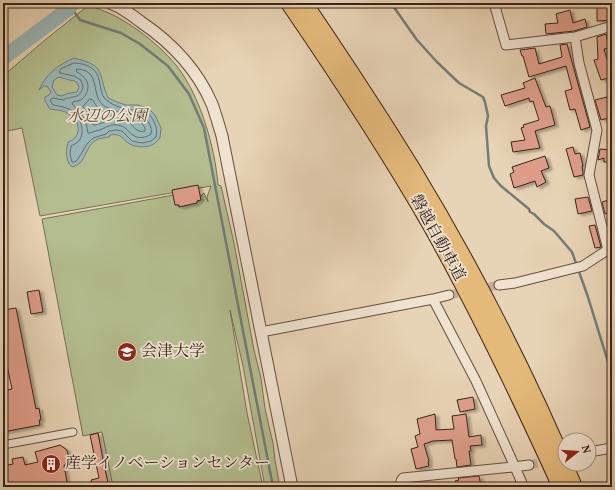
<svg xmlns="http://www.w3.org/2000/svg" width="615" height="490" font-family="Vollkorn,'Noto Serif JP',serif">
<defs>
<filter id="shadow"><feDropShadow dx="3.5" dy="2" stdDeviation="1" flood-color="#0004"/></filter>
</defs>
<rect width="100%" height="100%" fill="#e7d3b5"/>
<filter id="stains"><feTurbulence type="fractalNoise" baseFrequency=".005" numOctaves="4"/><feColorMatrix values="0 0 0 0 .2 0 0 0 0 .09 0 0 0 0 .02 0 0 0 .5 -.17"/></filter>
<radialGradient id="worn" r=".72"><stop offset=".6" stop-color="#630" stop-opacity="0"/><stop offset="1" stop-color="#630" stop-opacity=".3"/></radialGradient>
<path fill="#b3bd8f" stroke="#767054" d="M89,5C98,9 108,12 117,17C139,29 160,46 176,65C200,95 215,147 218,185L221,186L234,243L254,350L261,378L265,409L273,443L275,460L280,487H265L243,366L230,310L247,413L263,487H113L102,432L83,436L42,219L196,191L199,198L204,193L208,202L207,197L211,186L40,216L22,128L3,132V76L45,40Z"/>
<path fill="#99b6b6" stroke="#737c78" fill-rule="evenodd" d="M74,58C107,66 97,72 108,98L117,102L126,105H138L149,109L155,115L161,128L160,138C158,140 155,144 152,145C146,148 135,147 130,144C121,139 123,133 110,135L109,137C105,138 99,138 96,140C84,147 87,164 72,167C65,161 66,150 68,142C82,137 81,122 69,114C63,110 57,110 50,109L45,101V97L49,95L51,92L47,86H44L39,90C45,75 59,64 74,58ZM59,77C63,78 66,79 69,80C75,81 76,80 79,87L77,92C71,93 67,93 62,96L57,95L52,87L54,80Z"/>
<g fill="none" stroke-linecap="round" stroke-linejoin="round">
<path stroke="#6a6d68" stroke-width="1" d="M74,63C80,63 89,65 94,70C103,78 97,96 109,102C114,105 120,108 126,109C139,111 148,108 154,122C157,128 157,131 156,137L151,141L142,143L132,141L122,131L116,130L109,131L106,134L93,138L87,144L78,159L75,162H72L70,154L71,146C73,145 77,143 79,141C86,131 80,116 71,110C65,107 59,106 53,105L50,100L53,98L63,100C72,95 80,100 83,87L81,80L79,79L74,76L60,73L59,72L61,69Z
M77,69C81,69 83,70 86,71C99,77 92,98 104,106C110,109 117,112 124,114C134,115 144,112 149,123C151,127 152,130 151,134C146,138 138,139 133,135C127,131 126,126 117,125C111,124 107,127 102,129C98,131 94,131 90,133H88C86,119 82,113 72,104L73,102C76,101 80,101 82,99C84,97 85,96 86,94C91,84 86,77 77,72Z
M90,99L93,100C97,109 103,112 111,116V119C106,121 99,125 93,125L89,114L83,107Z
M132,120L141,122L145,128V131C137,133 134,127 130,123V121Z"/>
<path stroke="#737c78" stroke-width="2.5" d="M391,3L417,40L437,62L459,83L483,97L485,102L488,116L486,126L489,166L494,178L501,186L529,209L530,212L534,214L544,224L554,231L572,252L588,297L612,375
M70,6L80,20L121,33L140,44L168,66L189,94L204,128L273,487"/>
<path stroke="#99b6b6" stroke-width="15" d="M3,58L67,10L73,3"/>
</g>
<path fill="#e09f8c" stroke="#3a241a" filter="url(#shadow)" d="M597,3H612V20L597,21Z
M570,10L573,23L585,19L587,27L574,31L546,34L545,24L558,23L556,14Z
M606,34L609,48L604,49L612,77L601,80L594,60L598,59L597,37Z
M567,44L590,127L581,130L575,109L570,110L565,91L572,89L566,66L529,77L523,56H522L520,50L535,48L539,64L562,57L560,45Z
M535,78L546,107L550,106L555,125L535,131L540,148L513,152L511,142L525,140L521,128L524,127L523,125L539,120L533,101L530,102L529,98L505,106L501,95L525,88L523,83Z
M607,97L610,108H612V117L601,120L595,100Z
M573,147L575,154L580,153L583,166H582L583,173V175L574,177L566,149Z
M600,149L612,150V162H604V158L598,160Z
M545,156L549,168L541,171L546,182L537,187L535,181L514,188L510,174L514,172L512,167Z
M198,185L201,200L197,201V203L179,207V205H175L172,190Z
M588,197L592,211L578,214L575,199Z
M612,199V212L605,214L602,202Z
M595,225L601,247L595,248L589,226Z
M39,290L43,312L31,314L27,292Z
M16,308L36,409L39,408L41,420H39L40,425L3,432V391L12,389L3,347V310Z
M473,397L475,409L460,412L457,400Z
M435,414L436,430L454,429L452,416L466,414L469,437L481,435L482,445L470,446L471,451H469L471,465L457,467L456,459H455L452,440L433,441L424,444L429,461L428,462L429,466L416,469L411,449L418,447L415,436L420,434L417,419Z
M98,433L104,465L109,487H93L91,480L99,478L90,435Z
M60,445L67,450L69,459L64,466L68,487H3V466L13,464L12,459L23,457L25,465L38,462L35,452Z
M479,476L481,487H457L455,481L459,480L458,478Z"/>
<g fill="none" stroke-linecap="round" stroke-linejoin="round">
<path stroke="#c4b096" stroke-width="9" stroke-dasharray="9 4.5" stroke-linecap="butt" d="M449,295L499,285
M529,465L552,460"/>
<defs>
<path id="pedestrian" d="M3,445L73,432"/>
<path id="minor" d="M494,3L506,45L575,37L612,26
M575,37L579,63L597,130L589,175L608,250
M499,285L515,283L583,266L612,247
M433,299L476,381L515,467L522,483V487
M261,332L433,299L449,295
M589,452L612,448
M401,487V481L403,478L513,467L529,465"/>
<path id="tertiary" d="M110,3C122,7 132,15 141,22C172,43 197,69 212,104C216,115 219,126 222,136L261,332L292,487"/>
<path id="motorway" d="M289,3C339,76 388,150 432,227C479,311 521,399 561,487
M304,3C342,59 379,115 414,172C475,273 529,379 574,487"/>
</defs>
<use href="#pedestrian" stroke="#655041" stroke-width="9"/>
<use href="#minor" stroke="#655041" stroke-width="11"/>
<use href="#tertiary" stroke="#655041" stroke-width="13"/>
<use href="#motorway" stroke="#3a241a" stroke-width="18"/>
<use href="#pedestrian" stroke="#efe2cf" stroke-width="7"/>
<use href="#minor" stroke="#efe2cf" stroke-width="9"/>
<use href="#tertiary" stroke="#efe2cf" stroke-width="11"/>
<use href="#motorway" stroke="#e4ba7a" stroke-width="16"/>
</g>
<defs>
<symbol id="university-disc" viewBox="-11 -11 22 22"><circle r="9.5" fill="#8f2418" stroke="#efe2cf"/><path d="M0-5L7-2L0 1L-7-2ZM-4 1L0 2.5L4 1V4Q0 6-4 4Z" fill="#fff"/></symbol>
<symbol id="building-disc" viewBox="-11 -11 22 22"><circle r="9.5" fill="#8f2418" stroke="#efe2cf"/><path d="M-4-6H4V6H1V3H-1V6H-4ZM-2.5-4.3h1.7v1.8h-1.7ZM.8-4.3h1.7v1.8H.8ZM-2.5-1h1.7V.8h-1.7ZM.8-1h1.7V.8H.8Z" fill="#fff"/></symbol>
</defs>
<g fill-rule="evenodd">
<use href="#university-disc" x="116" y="341" width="22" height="22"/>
<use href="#building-disc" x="40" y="453" width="22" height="22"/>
</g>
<g text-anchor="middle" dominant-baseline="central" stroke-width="3.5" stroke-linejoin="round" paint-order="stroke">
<g font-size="16" font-style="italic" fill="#584a37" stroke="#efe2cf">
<text x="107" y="117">水辺の公園</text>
</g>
<g font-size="16" fill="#3a241a" stroke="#efe2cf">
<text transform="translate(437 238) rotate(61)">磐越自動車道</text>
</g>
<g font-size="16" fill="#3a241a" stroke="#efe2cf" text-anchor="start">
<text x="141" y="352">会津大学</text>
<text x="65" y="464">産学イノベーションセンター</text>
</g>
</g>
<rect width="615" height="490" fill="none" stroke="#e7d3b5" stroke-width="16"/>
<rect x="4" y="4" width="607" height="482" fill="none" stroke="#3a241a" stroke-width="2"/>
<rect x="8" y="8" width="599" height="474" fill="none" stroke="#3a241a"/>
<g transform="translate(577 452) rotate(73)"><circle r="19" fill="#efe2cf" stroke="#a79687"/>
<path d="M0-3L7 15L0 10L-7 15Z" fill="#8f2418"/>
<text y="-6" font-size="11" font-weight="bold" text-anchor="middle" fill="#3a241a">N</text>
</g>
<rect width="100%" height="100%" filter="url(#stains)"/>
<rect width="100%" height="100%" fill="url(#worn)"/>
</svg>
